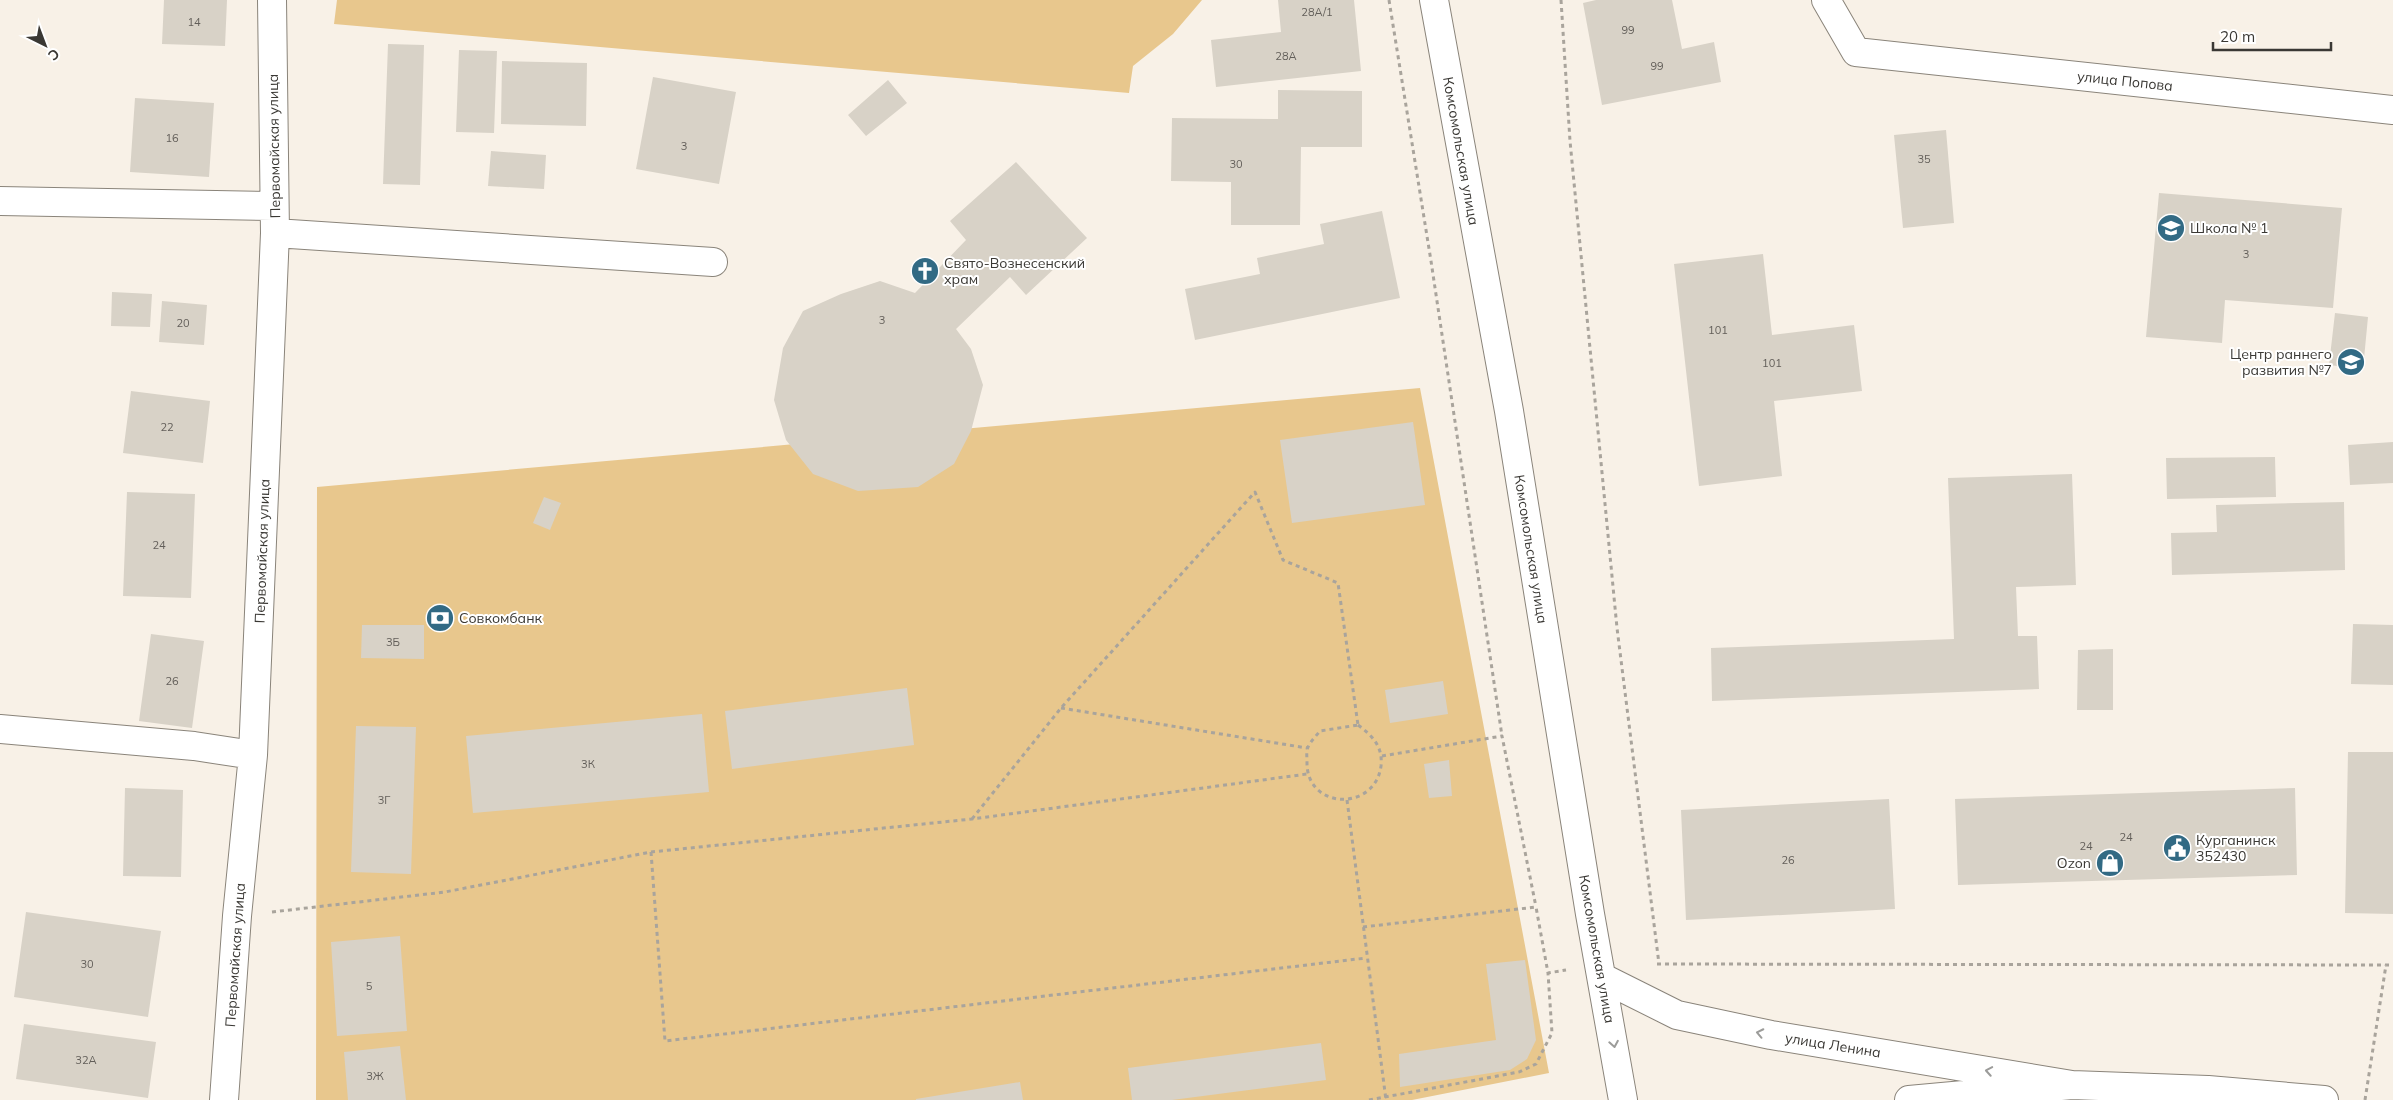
<svg xmlns="http://www.w3.org/2000/svg" width="2393" height="1100" font-family="Mulish,sans-serif">
<rect width="100%" height="100%" fill="#f8f1e7"/>
<path fill="#e8c78d" d="M337,0H1202L1173,34L1133,66L1129,93L334,24Z
M1420,388L1549,1073L1412,1100H316L317,487Z"/>
<path fill="#d8d2c7" d="M164,0H227L225,46L162,44Z
M1278,0H1354L1361,71L1216,87L1211,40L1281,32Z
M1596,0H1672L1682,49L1714,42L1721,82L1602,105L1583,3Z
M388,44L424,45L420,185L383,184Z
M459,50L497,51L494,133L456,132Z
M502,61L587,63L586,126L501,124Z
M653,77L736,92L719,184L636,169Z
M888,80L907,103L866,136L848,115Z
M1278,90L1362,91V147H1301L1300,225H1231V182L1171,181L1172,118L1278,119Z
M135,98L214,103L209,177L130,172Z
M1946,130L1954,223L1903,228L1894,135Z
M491,151L546,155L544,189L488,186Z
M1016,162L1087,238L1026,295L1010,277L956,329L971,349L983,385L971,431L954,464L918,487L858,491L813,474L786,440L774,400L783,348L803,311L841,294L880,281L915,293L966,240L950,221Z
M2159,193L2342,208L2333,308L2225,300L2222,343L2146,337Z
M1382,211L1400,298L1195,340L1185,289L1260,274L1257,258L1324,244L1320,224Z
M1763,254L1772,335L1854,325L1862,391L1774,401L1782,476L1699,486L1674,264Z
M112,292L152,294L150,327L111,326Z
M162,301L207,305L204,345L159,342Z
M2335,313L2368,317L2363,369L2329,365Z
M131,391L210,401L203,463L123,453Z
M1413,422L1425,505L1292,523L1280,440Z
M2393,442V483L2350,485L2348,445Z
M2275,457L2276,497L2167,499L2166,458Z
M2072,474L2076,585L2016,587L2018,636H2037L2039,689L1712,701L1711,648L1954,639L1948,478Z
M127,492L195,494L191,598L123,596Z
M544,497L561,503L550,530L533,523Z
M2344,502L2345,570L2172,575L2171,533L2217,532L2216,505Z
M2353,624L2393,625V685L2351,684Z
M362,625H424V659L361,658Z
M151,634L204,641L192,728L139,721Z
M2113,649V710H2077L2078,650Z
M1443,681L1448,714L1390,723L1385,690Z
M907,688L914,745L732,769L725,711Z
M702,714L709,792L473,813L466,736Z
M356,726L416,727L411,874L351,872Z
M2348,752H2393V914L2345,913Z
M1449,760L1452,796L1429,798L1424,764Z
M125,788L183,790L181,877L123,876Z
M2295,788L2297,875L1958,885L1955,799Z
M1889,799L1895,909L1686,920L1681,810Z
M26,912L161,931L148,1017L14,997Z
M400,936L407,1031L337,1036L331,942Z
M1525,960L1536,1040L1527,1059L1510,1070L1400,1087L1399,1054L1496,1040L1486,964Z
M24,1024L156,1042L148,1098L16,1079Z
M1321,1043L1326,1080L1172,1100H1132L1128,1068Z
M400,1046L406,1100H348L344,1052Z
M1020,1082L1023,1100H916V1099Z"/>
<g fill="none" stroke-linecap="round" stroke-linejoin="round">
<defs>
<path id="minor" d="M1434,0L1509,411L1590,914L1623,1100
M1826,0L1856,52L2393,110
M0,201L274,206
M275,233L713,262
M0,729L194,746L253,755
M1603,978L1677,1015L1771,1035L2072,1085
M224,1100L237,916L253,755L275,233L272,0
M1909,1100L2072,1085L2208,1090L2324,1100"/>
</defs>
<use href="#minor" stroke="#8a847a" stroke-width="30"/>
<path stroke="#a9a49c" stroke-width="3" stroke-dasharray="4 4" stroke-linecap="butt" d="M1389,0L1431,261L1502,736
M1561,0L1570,141L1617,628L1659,964
M1061,708L1307,748
M1358,725C1373,736 1383,747 1381,766C1375,812 1306,810 1307,762C1307,757 1306,751 1308,747C1311,741 1316,736 1320,731Z
M1382,756L1502,736L1536,907
M1347,800L1386,1100
M972,819L1061,708L1255,492L1283,560L1338,583L1358,725
M651,852L665,1041L1366,958
M272,912L445,892L651,852L972,819L1307,774
M1363,927L1536,907L1548,973L1566,970
M1657,964L2393,965
M1369,1100L1519,1072L1536,1064L1552,1033L1548,973
M2365,1100L2386,965"/>
<use href="#minor" stroke="#fff" stroke-width="28"/>
</g>
<defs><path id="oneway-chevron" d="M-2-3.5L2.5 0L-2 3.5" fill="none" stroke-width="1.6" stroke-linecap="round" stroke-linejoin="round" transform="scale(1.25)"/></defs>
<g stroke="#9c9c9a">
<use href="#oneway-chevron" transform="translate(1760 1033) rotate(-168)"/>
<use href="#oneway-chevron" transform="translate(1614 1044) rotate(80)"/>
<use href="#oneway-chevron" transform="translate(1989 1071) rotate(-170)"/>
</g>
<defs>
<symbol id="school-disc" viewBox="-11 -11 22 22"><circle r="9.5" fill="#326a84" stroke="#fff"/><path d="M0-5L7-2L0 1L-7-2ZM-4 1L0 2.5L4 1V4Q0 6-4 4Z" fill="#fff"/></symbol>
<symbol id="church-disc" viewBox="-11 -11 22 22"><circle r="9.5" fill="#326a84" stroke="#fff"/><path d="M-1.2-6h2.4v3.5h3.3v2.4h-3.3V6h-2.4V-.1h-3.3v-2.4h3.3Z" fill="#fff"/></symbol>
<symbol id="bank-disc" viewBox="-11 -11 22 22"><circle r="9.5" fill="#326a84" stroke="#fff"/><path d="M-6-4H6V4H-6ZM0-2.3a2.3 2.3 0 1 0 0 4.6a2.3 2.3 0 1 0 0-4.6Z" fill="#fff"/></symbol>
<symbol id="civic-disc" viewBox="-11 -11 22 22"><circle r="9.5" fill="#326a84" stroke="#fff"/><path d="M-.6-6.5H3V-4.5H.6V-3L4-1V1h2V6H-6V1h2V-1L-.6-3ZM-1.2 2.5V6h2.4V2.5Z" fill="#fff"/></symbol>
<symbol id="shop-disc" viewBox="-11 -11 22 22"><circle r="9.5" fill="#326a84" stroke="#fff"/><path d="M-5-2.5h2.3a2.7 3.5 0 0 1 5.4 0H5L5.5 6h-11ZM-1.5-2.5h3a1.5 2.3 0 0 0-3 0Z" fill="#fff"/></symbol>
</defs>
<g fill-rule="evenodd">
<use href="#school-disc" x="2155" y="212" width="32" height="32"/>
<use href="#church-disc" x="909" y="255" width="32" height="32"/>
<use href="#school-disc" x="2335" y="346" width="32" height="32"/>
<use href="#bank-disc" x="424" y="602" width="32" height="32"/>
<use href="#civic-disc" x="2161" y="832" width="32" height="32"/>
<use href="#shop-disc" x="2094" y="847" width="32" height="32"/>
</g>
<g text-anchor="middle" dominant-baseline="central" stroke-width="4" stroke-linejoin="round" paint-order="stroke">
<g font-size="11" fill="#625e59">
<text x="1317" y="12">28А/1</text>
<text x="194" y="22">14</text>
<text x="1628" y="30">99</text>
<text x="1286" y="56">28А</text>
<text x="1657" y="66">99</text>
<text x="172" y="138">16</text>
<text x="684" y="146">3</text>
<text x="1924" y="159">35</text>
<text x="1236" y="164">30</text>
<text x="2246" y="254">3</text>
<text x="882" y="320">3</text>
<text x="183" y="323">20</text>
<text x="1718" y="330">101</text>
<text x="1772" y="363">101</text>
<text x="167" y="427">22</text>
<text x="159" y="545">24</text>
<text x="393" y="642">3Б</text>
<text x="172" y="681">26</text>
<text x="588" y="764">3К</text>
<text x="384" y="800">3Г</text>
<text x="2126" y="837">24</text>
<text x="2086" y="846">24</text>
<text x="1788" y="860">26</text>
<text x="87" y="964">30</text>
<text x="369" y="986">5</text>
<text x="86" y="1060">32А</text>
<text x="375" y="1076">3Ж</text>
</g>
<g font-size="14" fill="#3a3834" stroke="#fff">
<text transform="translate(2125 81) rotate(6)">улица Попова</text>
<text transform="translate(274 146) rotate(-91)">Первомайская улица</text>
<text transform="translate(1461 151) rotate(80)">Комсомольская улица</text>
<text transform="translate(1531 549) rotate(81)">Комсомольская улица</text>
<text transform="translate(262 551) rotate(-88)">Первомайская улица</text>
<text transform="translate(1597 949) rotate(80)">Комсомольская улица</text>
<text transform="translate(235 955) rotate(-86)">Первомайская улица</text>
<text transform="translate(1833 1045) rotate(9)">улица Ленина</text>
</g>
<g font-size="14" fill="#3a3834" stroke="#fff" text-anchor="start">
<text x="2190" y="228">Школа № 1</text>
<text x="944" y="263">Свято-Вознесенский<tspan x="944" dy="16">храм</tspan></text>
<text x="2332" y="354" text-anchor="end">Центр раннего<tspan x="2332" dy="16">развития №7</tspan></text>
<text x="459" y="618">Совкомбанк</text>
<text x="2196" y="840">Курганинск<tspan x="2196" dy="16">352430</tspan></text>
<text x="2091" y="863" text-anchor="end">Ozon</text>
</g>
</g>
<g transform="translate(45 45) rotate(138)" stroke="#ffffff" stroke-width="4" paint-order="stroke">
<path d="M0-4L9 19L0 12L-9 19Z" fill="#3a3834"/>
<text y="-8" font-size="14" font-weight="bold" text-anchor="middle" fill="#3a3834">С</text>
</g>
<path d="M2213 42v8h118v-8" fill="none" stroke="#3a3834" stroke-width="2.5"/>
<text x="2220" y="42" font-size="15" fill="#3a3834" stroke="#ffffff" stroke-width="4" paint-order="stroke">20 m</text>
</svg>
